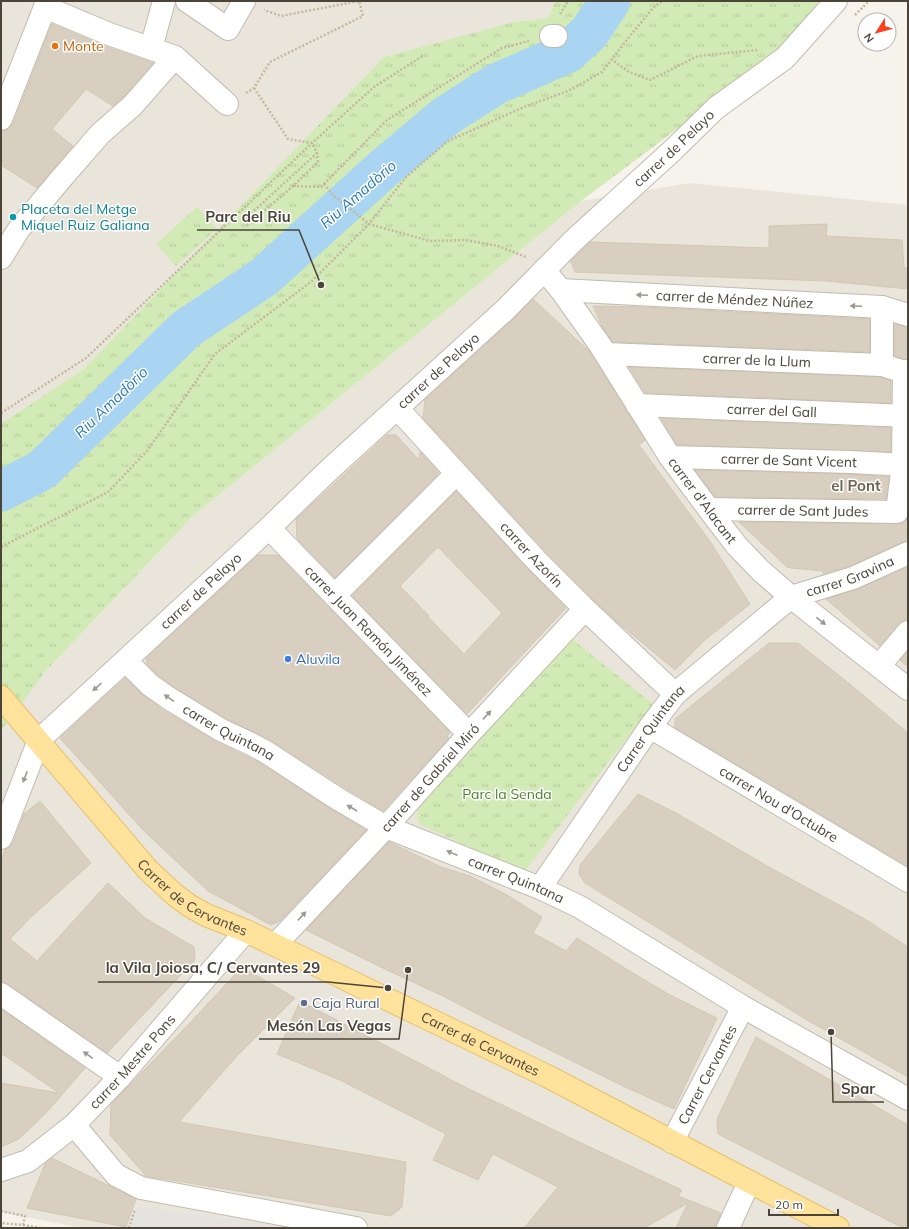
<svg xmlns="http://www.w3.org/2000/svg" width="909" height="1229" font-family="Mulish,sans-serif">
<defs>
<pattern id="park-tufts" width="24" height="20" patternUnits="userSpaceOnUse"><rect width="24" height="20" fill="#d2eab5"/><path d="M3 7l-1-3M5 7V3M7 7l1-3M15 17l-1-3M17 17v-4M19 17l1-3" fill="none" stroke="#b6ca9c"/></pattern>
</defs>
<rect width="100%" height="100%" fill="#f6f3ec"/>
<path fill="#eae5da" d="M1,1H555L548,18L514,22L84,369L1,427Z
M690,183L908,205V1228H82L1,1212V719L194,515L581,201Z"/>
<path fill="url(#park-tufts)" d="M555,1H826L777,54L581,201L194,515L45,672L1,731V424L84,369L384,57L514,22L548,18Z
M197,207L217,229L176,266L156,244Z
M571,638L653,704L524,872L419,824L417,813L420,802Z"/>
<path fill="#e5e3e0" d="M136,1206L282,1227V1228H129Z"/>
<g fill="none" stroke-linecap="round" stroke-linejoin="round">
<path stroke="#a9d4f2" stroke-width="41" d="M1,491L42,470L186,329L264,277L384,168L446,116L496,84L567,53L589,33L610,1"/>
</g>
<path fill="#d8cfc1" stroke="#d3c7b4" fill-rule="evenodd" d="M52,24L104,46L153,63L124,96L113,106L86,89L52,129L73,146L37,188L1,165V131L8,129L13,124Z
M827,224L826,236L902,240L904,268H908V289L827,281L575,272L571,261L590,242L769,248V226Z
M533,299L589,351L645,440L639,445L709,540L750,604L705,640L675,670L617,622L594,600L545,551L423,418L425,400L513,319Z
M593,306L641,307L870,319V352L613,342L603,328Z
M894,324L908,327V360L894,356Z
M629,367L880,377L891,381V403L645,393Z
M661,418L891,428V452L677,445Z
M387,435H396L419,460L420,452L439,473L335,578L297,539L296,519Z
M695,470L850,474L889,477L886,499L715,497Z
M456,491L527,568L566,608L467,714L352,596ZM438,547L502,613L464,654L428,617L429,616L400,586Z
M908,517V541L903,542L849,566L823,574V571L791,568L789,567L788,568L739,522L897,524L903,523Z
M258,555H278L450,732L447,736L449,738L383,811L345,788L272,741L227,719L177,689L158,675L147,664L146,658Z
M908,567V620H903L898,624L880,646L826,599L858,589Z
M769,643H798L851,685L908,733V866L675,728V719Z
M908,651V667L900,660Z
M125,678L143,695L163,710L215,741L260,763L331,809L366,830L280,921L271,925L208,891L143,830L60,738Z
M638,794L676,813L769,867L863,918L908,947V1077L802,1017L585,883L579,874L580,865Z
M40,801L91,863L29,919L10,939L37,961L108,883L145,918L194,947L195,960L107,1053L8,984L1,982V862L5,849L9,847L13,843L24,814Z
M389,842L441,867L470,876L507,895L542,917L533,933L566,951L577,938L628,970L670,995L717,1018L674,1109L625,1087L489,1020L445,997L387,970L306,930Z
M242,967L295,998L236,1057L179,1122L406,1162L402,1207L391,1216L146,1176L110,1135L111,1104L186,1027Z
M300,1001L469,1089L579,1142L682,1190L678,1196L721,1213L716,1224L714,1228H676L688,1203L644,1228H524L558,1187L493,1154L478,1180L433,1160L446,1134L340,1080L277,1054Z
M1,1009L85,1068L46,1113L19,1139L1,1147V1083L59,1093L1,1053Z
M756,1037L908,1125V1228H903L718,1134L717,1119Z
M52,1158L136,1199L126,1227L27,1208L45,1164Z"/>
<g fill="none" stroke-linecap="round" stroke-linejoin="round">
<defs>
<g id="minor">
<path d="M187,1L228,29L244,1"/>
<path d="M45,7L109,34L175,57L227,104"/>
<path d="M551,36H556"/>
<path d="M151,48L164,1"/>
<path d="M1,119L45,7L46,1"/>
<path d="M1,258L19,229L60,180L100,134L133,105L175,57"/>
<path id="s1" d="M544,270L561,290L600,345L670,457L723,528L737,546L760,570L791,597L908,689"/>
<path id="s2" d="M561,290L882,307L908,315"/>
<path d="M882,307V365"/>
<path id="s3" d="M606,354L882,365L908,373"/>
<path id="s4" d="M637,405L908,416"/>
<path id="s5" d="M397,408L536,560L585,609L675,694"/>
<path id="s6" d="M670,457L850,462L908,465"/>
<path id="s7" d="M709,509L897,512L903,464L904,371"/>
<path id="s8" d="M269,528L469,734"/>
<path d="M335,595L456,474"/>
<path id="s9" d="M126,661L150,685L170,699L221,730L251,744L266,752L338,799L386,827L540,888L580,907L743,1007L908,1099"/>
<path d="M879,666L908,632"/>
<path id="s10" d="M650,727L908,881"/>
<path id="s11" d="M1,838L39,740L269,528L329,470L505,310L573,241L673,150L716,108L785,58L836,1"/>
<path id="s12" d="M540,888L650,727L675,694L791,597L853,578L908,553"/>
<path id="s13" d="M275,945L386,827L469,734L585,609"/>
<path d="M1,994L120,1077"/>
<path d="M74,1125L116,1175L141,1188L356,1228"/>
<path id="s14" d="M672,1142L743,1007"/>
<path id="s15" d="M1,1170L28,1161L74,1125L120,1077L246,931"/>
<path d="M728,1228L749,1182"/>
</g>
<g id="major">
<path id="s16" d="M1,697L148,870L175,895L190,906L206,915L246,931L273,944L547,1076L838,1228"/>
</g>
</defs>
<use href="#minor" stroke="#c2bbae" stroke-width="24"/>
<use href="#major" stroke="#e6c16a" stroke-width="24"/>
<path stroke="#c4b79f" stroke-width="2.5" stroke-dasharray="2 2" stroke-linecap="butt" d="M560,14L568,1
M855,15L869,1
M611,59L629,72L650,80L698,56L757,50
M254,88L288,139L312,143L317,153L318,162L293,186L248,225L244,220L317,153
M246,93L254,88L270,62L363,16L359,1L281,16L264,10
M324,184L333,195L369,224L430,241L466,240L498,246L526,257
M293,186L321,187L387,120L502,48L529,41
M1,413L86,358L312,143L374,87L424,55
M1,547L108,492L147,451L215,354L312,281L369,224L406,177L448,141L524,107L568,91L602,72L629,37L653,8L662,1
M1,1211L25,1216L23,1225L1,1223
M23,1225L41,1228
M129,1228L135,1209"/>
<use href="#minor" stroke="#fff" stroke-width="22"/>
<use href="#major" stroke="#ffe39c" stroke-width="22"/>
</g>
<defs><path id="oneway-solid" d="M-6-.8H1V-3.2L6.5 0L1 3.2V.8H-6Z"/></defs>
<g fill="#9c9892">
<use href="#oneway-solid" transform="translate(642 295) rotate(-177)"/>
<use href="#oneway-solid" transform="translate(856 306) rotate(-177)"/>
<use href="#oneway-solid" transform="translate(821 621) rotate(38)"/>
<use href="#oneway-solid" transform="translate(97 687) rotate(138)"/>
<use href="#oneway-solid" transform="translate(169 698) rotate(-146)"/>
<use href="#oneway-solid" transform="translate(487 715) rotate(-47)"/>
<use href="#oneway-solid" transform="translate(25 777) rotate(111)"/>
<use href="#oneway-solid" transform="translate(352 808) rotate(-150)"/>
<use href="#oneway-solid" transform="translate(452 853) rotate(-158)"/>
<use href="#oneway-solid" transform="translate(302 916) rotate(-47)"/>
<use href="#oneway-solid" transform="translate(88 1055) rotate(-145)"/>
</g>
<circle fill="#e8710a" stroke="#fff" stroke-width="1.5" cx="55" cy="46" r="4"/>
<circle fill="#0f9aa8" stroke="#fff" stroke-width="1.5" cx="13" cy="217" r="4"/>
<circle fill="#3f7fe0" stroke="#fff" stroke-width="1.5" cx="288" cy="659" r="4"/>
<circle fill="#5c6f8a" stroke="#fff" stroke-width="1.5" cx="304" cy="1003" r="4"/>
<g text-anchor="middle" dominant-baseline="central" stroke-width="3" stroke-linejoin="round" paint-order="stroke">
<g font-size="14" fill="#c56008" stroke="#fff" text-anchor="start">
<text x="63" y="46">Monte</text>
</g>
<g font-size="14" fill="#4b4439" stroke="#fff">
<text stroke="none"><textPath href="#s11" startOffset="973">carrer de Pelayo</textPath></text>
<text stroke="none"><textPath href="#s2" startOffset="174">carrer de Méndez Núñez</textPath></text>
<text stroke="none"><textPath href="#s3" startOffset="151">carrer de la Llum</textPath></text>
<text stroke="none"><textPath href="#s11" startOffset="649">carrer de Pelayo</textPath></text>
<text stroke="none"><textPath href="#s4" startOffset="135">carrer del Gall</textPath></text>
<text stroke="none"><textPath href="#s6" startOffset="119">carrer de Sant Vicent</textPath></text>
<text stroke="none"><textPath href="#s1" startOffset="280">carrer d'Alacant</textPath></text>
<text stroke="none"><textPath href="#s7" startOffset="94">carrer de Sant Judes</textPath></text>
<text stroke="none"><textPath href="#s5" startOffset="199">carrer Azorín</textPath></text>
<text stroke="none"><textPath href="#s12" startOffset="450">carrer Gravina</textPath></text>
<text stroke="none"><textPath href="#s11" startOffset="325">carrer de Pelayo</textPath></text>
<text stroke="none"><textPath href="#s8" startOffset="143">carrer Juan Ramón Jiménez</textPath></text>
<text stroke="none"><textPath href="#s12" startOffset="194">Carrer Quintana</textPath></text>
<text stroke="none"><textPath href="#s9" startOffset="126">carrer Quintana</textPath></text>
<text stroke="none"><textPath href="#s13" startOffset="228">carrer de Gabriel Miró</textPath></text>
<text stroke="none"><textPath href="#s10" startOffset="150">carrer Nou d'Octubre</textPath></text>
<text stroke="none"><textPath href="#s9" startOffset="450">carrer Quintana</textPath></text>
<text stroke="none"><textPath href="#s16" startOffset="280">Carrer de Cervantes</textPath></text>
<text stroke="none"><textPath href="#s16" startOffset="604">Carrer de Cervantes</textPath></text>
<text stroke="none"><textPath href="#s15" startOffset="173">carrer Mestre Pons</textPath></text>
<text stroke="none"><textPath href="#s14" startOffset="76">Carrer Cervantes</textPath></text>
</g>
<g font-size="14" fill="#0d838f" stroke="#fff" text-anchor="start">
<text x="21" y="209">Placeta del Metge<tspan x="21" dy="16">Miquel Ruiz Galiana</tspan></text>
</g>
<g font-size="14" fill="#366cbe" stroke="#fff" text-anchor="start">
<text x="296" y="659">Aluvila</text>
</g>
<g font-size="14" fill="#4a7f2a" stroke="#fff">
<text x="507" y="794">Parc la Senda</text>
</g>
<g font-size="14" fill="#4e5e75" stroke="#fff" text-anchor="start">
<text x="312" y="1003">Caja Rural</text>
</g>
<g font-size="15" font-style="italic" fill="#2e7ab2" stroke="#fff">
<text transform="translate(358 194) rotate(-41)">Riu Amadòrio</text>
<text transform="translate(111 402) rotate(-44)">Riu Amadòrio</text>
</g>
<g font-size="15" font-weight="bold" fill="#6e6250" stroke="#fff">
<text x="856" y="485">el Pont</text>
</g>
</g>
<path fill="none" stroke="#4b4439" stroke-width="1.5" d="M321 285L299 230H197M388 988L328 982H98M408 970L399 1039H259M831 1032L833 1102H884"/>
<g fill="#4b4439" stroke="#fff" stroke-width="1.5">
<circle cx="321" cy="285" r="4"/>
<circle cx="388" cy="988" r="4"/>
<circle cx="408" cy="970" r="4"/>
<circle cx="831" cy="1032" r="4"/>
</g>
<g font-size="15" text-anchor="middle" font-weight="bold" fill="#4b4439" stroke="#fff" stroke-width="3" stroke-linejoin="round" paint-order="stroke">
<text x="248" y="222">Parc del Riu</text>
<text x="213" y="973">la Vila Joiosa, C/ Cervantes 29</text>
<text x="329" y="1031">Mesón Las Vegas</text>
<text x="858" y="1094">Spar</text>
</g>
<rect width="909" height="1229" fill="none" stroke="#4b4439" stroke-width="4"/>
<g transform="translate(877 32) rotate(234)"><circle r="19" fill="#ffffff" stroke="#b7b4b0"/>
<path d="M0-3L7 15L0 10L-7 15Z" fill="#fc3f1d"/>
<text y="-6" font-size="11" font-weight="bold" text-anchor="middle" fill="#4b4439">N</text>
</g>
<path d="M769 1209v6h69v-6" fill="none" stroke="#4b4439" stroke-width="2"/>
<text x="775" y="1209" font-size="12" fill="#4b4439" stroke="#ffffff" stroke-width="3" paint-order="stroke">20 m</text>
</svg>
